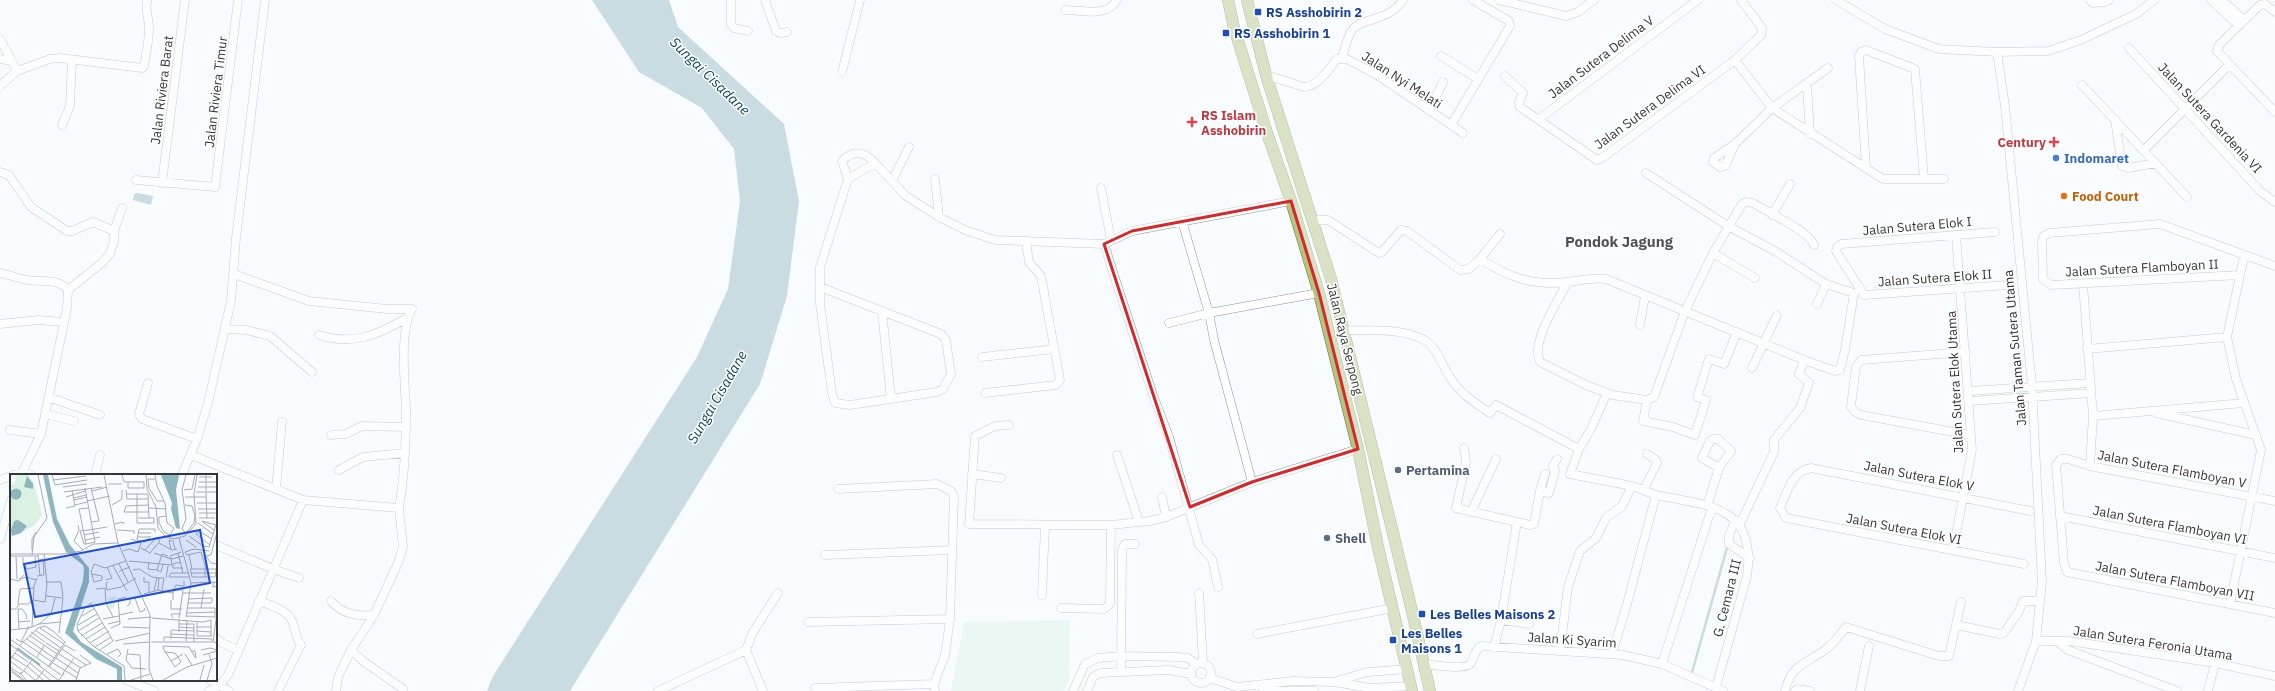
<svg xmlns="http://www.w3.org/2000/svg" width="2275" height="691" font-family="'IBM Plex Sans',sans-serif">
<rect width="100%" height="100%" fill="#f8fbff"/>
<path fill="#dbf2e2" d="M1070,620L1069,682L1063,691H951L964,622Z"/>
<path fill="#8eb6be" d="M592,0H669L678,27L784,124L799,201L787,296L760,384L570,691H487L493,676L697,357L728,289L740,201L734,149L702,108L639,72Z
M137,193L153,196L151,205L133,200L134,194Z"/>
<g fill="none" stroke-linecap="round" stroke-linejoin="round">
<path stroke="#8eb6be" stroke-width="2.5" d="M1691,676L1728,544"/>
<defs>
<path id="minor" d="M731,0V24L734,28L748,31
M765,0L776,31L780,33L787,32
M1499,0L1566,16L1578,12L1594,0
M1836,0L1885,29L1939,49L1997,52L2048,51L2081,40L2136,14L2154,0
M2090,0L2093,3L2105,2L2109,0
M2211,0L2238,25
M2222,0L2244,20
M1065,10C1082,10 1106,18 1117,0
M2275,12L2265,4L2260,5L2219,45L2217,51L2275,112
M0,39L17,71L50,59L60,58L142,68L144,66C146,54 149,41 149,28C149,17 145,13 147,0
M2129,48L2260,191L2275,202
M1997,52L2005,106L2032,386L2042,582L2036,641L2018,691
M1441,56L1478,79
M1342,58C1345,49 1347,36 1353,29C1361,18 1390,21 1403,0
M0,59L11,61
M1735,60L1772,108L1883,179H1944
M842,72L860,0
M1266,75L1304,87C1319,86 1328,70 1337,59H1347L1377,75L1463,133
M1505,76L1523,93L1519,102L1520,107L1597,160L1602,158L1735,60L1761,35L1762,28L1741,0
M1807,84L1810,134
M2082,85L2187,197
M0,86L17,71
M1429,111L1443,82
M1539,119L1698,0
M2115,120L2122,166L2128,168L2156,163
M62,125L70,106L72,60
M1451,125L1510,26L1509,21L1473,0
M1735,144L1725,166L1720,167L1713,162L1714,158L1735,144L1772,108L1828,68
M2144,150L2229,65
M1866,168L1859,56L1861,52L1866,50L1915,69L1924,179
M0,172L9,175L31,207L67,231H72L93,222L114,231
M848,179L842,161C854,149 865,152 875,163
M935,179L939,217
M136,180L215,187L238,0
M892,181L909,147
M162,183L185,0
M1101,188L1111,240
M1772,215L1790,184
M1313,220H1328L1379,253L1382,252L1401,230L1407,231L1460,270L1469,269L1480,259C1509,277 1531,286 1566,282C1580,281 1591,277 1606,279L1804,360L1835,371L1840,370L1845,350L1854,293L1826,284L1775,251L1728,226L1646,173
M1182,221L1209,313L1319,293
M1995,232L1841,244L1837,247L1836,251L1864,295L2008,285
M1104,244L1153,395L1169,437L1199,545L1212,559L1218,587
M1713,253L1755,278
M1480,259L1500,234
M0,273C9,275 18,278 27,280C41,282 58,278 68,290L67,308L41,434L21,475
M234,274L309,301L387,309H412C399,332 405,383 406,409C406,443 405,474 399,508
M2240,275L2051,285L2043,279L2042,242L2043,237L2049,233L2160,224L2275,266
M1568,282C1558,300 1530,343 1540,362L1586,385L1612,395L1647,400L1654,397L1685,311L1713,253L1742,204L1746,202L1753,203C1767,212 1809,231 1814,245
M2083,284L2093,416L2090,466
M820,287L941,334L946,340L951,374L943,389L937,392L850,405L835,403L832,393L820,304V267L848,179L875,163L906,196L939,217L965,230L995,240L1104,244L1132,231L1291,201
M68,290L103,262L110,253L114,242V231L122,208
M1817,304L1826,284
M882,311L891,399
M1169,323L1209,313L1214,340L1252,482
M0,324L38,320L63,322
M1640,325L1645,296
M225,329L246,330L270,336L312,372
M1344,330C1369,331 1403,327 1426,341C1437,348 1443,368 1451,379C1461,394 1475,403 1490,413L1496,405L1579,449L1570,474L1632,486L1656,495
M319,335C353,346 377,335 407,318
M2087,349L2227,337
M1966,352L1861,360L1856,367L1851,406L1855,412L1861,415L1970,435
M982,357L1054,349
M1752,368L1777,315
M148,383L139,414L142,419L197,439
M1969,391L2090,383
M985,393L1056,385L1060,380L1041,276L1029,262L1026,241
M48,397L100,415
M1647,400L1643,421L1673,427L1695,435L1706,400L1697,397L1709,359L1724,364L1737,332
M1970,401L2091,393
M2156,413L2256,435
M45,414L74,421
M2093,416L2244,403
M1009,425L995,426L975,436L969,524L1111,525L1149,521L1166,517L1252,482L1358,449
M10,430L41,434
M331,435L346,434L362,426L405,427
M1464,448L1466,462L1456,508L1517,522L1501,620L1494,648
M1579,449L1591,429L1607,393
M191,455L303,500L399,508L403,547L398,563L374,615L351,650L338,677L336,691
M1117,455L1139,522
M339,470L363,457L405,453
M972,474L1001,478
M1545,474L1540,491L1549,493L1555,471L1553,466L1557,459
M13,475L23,473L32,475
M95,475L100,455
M182,475L197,439L208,403L231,301L236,238L265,0
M0,480L11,476
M276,489L282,422
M838,489L937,484L951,491L954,496L950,619L945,655L934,684L935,691
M1644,489L1657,463L1656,460L1647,454
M1162,497L1166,517
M2275,501L2090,466L2068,459H2061L2056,465L2064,563L2067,572L2275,613
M1707,506L1719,468L1702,458L1710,441L1713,439H1718L1731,451L1719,468
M1471,512L1496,459
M2060,516L2275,558
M1735,520L1729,536V544L1750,558
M1517,522L1530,525L1534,524L1540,491
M1740,524L1774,452V440L1800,408L1809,383L1799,374L1804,360
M0,539L11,500
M216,545L273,569L299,578
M1953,550L1972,450L1956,235
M825,555L952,550
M2024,564L1786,518L1780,508C1787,492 1792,471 1811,468L2030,511
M1199,593L1203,663
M1042,595L1045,526
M259,601C269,605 288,610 292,621C296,630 295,637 301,645L278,691
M331,601C343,615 357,616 374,615
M2230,604L2261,450L2236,379L2227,337L2244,256
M1061,608L1104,609L1110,604L1111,525
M1501,620L1529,624
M808,622L950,619
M1956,625L2000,634L2004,633L2019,611L2023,601H2039
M1257,634L1393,608
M216,638L222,643L238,650
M2036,641H2069L2215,663L2275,676
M2058,642L2068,650L2177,691
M351,650L363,661L403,689
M746,650L753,632L778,593
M1560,651L1568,587L1580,551L1596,538L1606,518L1622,506L1632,486
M1612,654L1627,604L1656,495C1709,506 1757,505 1747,576L1716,687
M1191 673a10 10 0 1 1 20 0a10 10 0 1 1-20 0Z
M1424,664C1434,665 1466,671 1471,663C1475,657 1474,650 1481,646L1623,655L1662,664L1723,691
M1662,664L1712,507
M1121,670L1122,549L1125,544H1135
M1210,678L1237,687L1293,681L1334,682L1370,688L1411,686
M126,680L154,691
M210,680L229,691
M1337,681L1367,672L1408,669
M815,688L934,684
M209,691L219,686L228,675L303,500
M658,691L746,650L763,691
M1073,691L1085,664L1098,658L1120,656L1177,657L1188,658L1197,664
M1087,691L1093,677L1100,673L1168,670L1191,674
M1263,691H1314
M1785,691C1791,665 1805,664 1825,650C1833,644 1840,635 1846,627L1939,656H1949L1961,602
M1795,691L1798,689L1810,691
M1860,691L1869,646
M2208,691L2215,663"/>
<path id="major" d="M1228,0L1234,28L1267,133L1291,201L1319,293L1358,449L1378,547L1412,691
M1247,0L1266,75L1331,279L1411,607L1430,691"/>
</defs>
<use href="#minor" stroke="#8f9195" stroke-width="9"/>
<use href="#major" stroke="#69792e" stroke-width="12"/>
<use href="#minor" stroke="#fff" stroke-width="8"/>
<use href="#major" stroke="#b6c47f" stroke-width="11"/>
</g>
<path d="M0 0H2275V691H0ZM1291,201L1319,293L1358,449L1252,482L1190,507L1104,244L1132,231Z" fill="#f8fbff" fill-opacity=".55" fill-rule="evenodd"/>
<path fill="none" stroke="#d62828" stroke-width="3" stroke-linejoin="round" d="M1291,201L1319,293L1358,449L1252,482L1190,507L1104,244L1132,231Z"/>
<g fill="#1a4fb4" stroke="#fff" stroke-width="1.5">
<rect x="1254" y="8" width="8" height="8" rx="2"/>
<rect x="1222" y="29" width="8" height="8" rx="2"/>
<rect x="1418" y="610" width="8" height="8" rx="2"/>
<rect x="1389" y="636" width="8" height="8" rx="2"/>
</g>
<g fill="#e0444e" stroke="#fff" stroke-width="1.5">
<path d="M1190 116h4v4h4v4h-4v4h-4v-4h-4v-4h4z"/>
<path d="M2052 136h4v4h4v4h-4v4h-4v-4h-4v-4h4z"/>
</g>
<circle fill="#3f7fe0" stroke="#fff" stroke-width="1.5" cx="2056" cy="158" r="4"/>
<circle fill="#e8710a" stroke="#fff" stroke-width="1.5" cx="2064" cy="196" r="4"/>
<g fill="#5c6f8a" stroke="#fff" stroke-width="1.5">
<circle cx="1398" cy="470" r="4"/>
<circle cx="1327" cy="538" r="4"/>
</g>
<g text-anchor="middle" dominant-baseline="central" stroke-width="3" stroke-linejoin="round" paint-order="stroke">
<g font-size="13" font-weight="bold" fill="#164399" stroke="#fff" text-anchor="start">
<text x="1266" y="12">RS Asshobirin 2</text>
<text x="1234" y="33">RS Asshobirin 1</text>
<text x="1430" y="614">Les Belles Maisons 2</text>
<text x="1401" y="633">Les Belles<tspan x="1401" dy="15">Maisons 1</tspan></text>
</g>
<g font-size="13" fill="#343537" stroke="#fff">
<text transform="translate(1601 57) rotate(-37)">Jalan Sutera Delima V</text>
<text transform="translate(1402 80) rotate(33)">Jalan Nyi Melati</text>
<text transform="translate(162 90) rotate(-83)">Jalan Riviera Barat</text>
<text transform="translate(216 92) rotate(-83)">Jalan Riviera Timur</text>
<text transform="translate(1650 107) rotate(-36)">Jalan Sutera Delima VI</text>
<text transform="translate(2210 118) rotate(47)">Jalan Sutera Gardenia VI</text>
<text transform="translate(1917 226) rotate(-5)">Jalan Sutera Elok I</text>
<text transform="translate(2142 268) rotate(-3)">Jalan Sutera Flamboyan II</text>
<text transform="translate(1935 278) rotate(-4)">Jalan Sutera Elok II</text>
<text transform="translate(1345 339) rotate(76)">Jalan Raya Serpong</text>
<text transform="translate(2015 348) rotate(-95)">Jalan Taman Sutera Utama</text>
<text transform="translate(1955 382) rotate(-93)">Jalan Sutera Elok Utama</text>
<text transform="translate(2172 469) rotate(11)">Jalan Sutera Flamboyan V</text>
<text transform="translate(1919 476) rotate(11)">Jalan Sutera Elok V</text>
<text transform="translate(2170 525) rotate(11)">Jalan Sutera Flamboyan VI</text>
<text transform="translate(1904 529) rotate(11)">Jalan Sutera Elok VI</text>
<text transform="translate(2175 581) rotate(11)">Jalan Sutera Flamboyan VII</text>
<text transform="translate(1727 598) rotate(-76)">G. Cemara III</text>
<text transform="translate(1572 640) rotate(4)">Jalan Ki Syarim</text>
<text transform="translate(2153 643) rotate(9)">Jalan Sutera Feronia Utama</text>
</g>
<g font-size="13" font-weight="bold" fill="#be3a42" stroke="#fff" text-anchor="start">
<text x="1201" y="115">RS Islam<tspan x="1201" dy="15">Asshobirin</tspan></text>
<text x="2046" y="142" text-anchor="end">Century</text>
</g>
<g font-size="13" font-weight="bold" fill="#366cbe" stroke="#fff" text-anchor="start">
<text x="2064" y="158">Indomaret</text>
</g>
<g font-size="13" font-weight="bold" fill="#c56008" stroke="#fff" text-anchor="start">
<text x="2072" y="196">Food Court</text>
</g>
<g font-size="13" font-weight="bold" fill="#4e5e75" stroke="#fff" text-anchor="start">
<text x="1406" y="470">Pertamina</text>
<text x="1335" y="538">Shell</text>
</g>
<g font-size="14" font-style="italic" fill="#07464f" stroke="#fff">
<text transform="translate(710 76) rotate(44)">Sungai Cisadane</text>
<text transform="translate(717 397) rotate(-60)">Sungai Cisadane</text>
</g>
<g font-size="15" font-weight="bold" fill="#4f5255" stroke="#fff">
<text x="1619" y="241">Pondok Jagung</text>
</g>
</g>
<g transform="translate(10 474)">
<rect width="207" height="207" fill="#f8fbff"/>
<path d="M7,1H18L24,9L32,41L24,52L3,62L0,59V12L5,8ZM106,122L107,127L102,136L98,131V124Z" fill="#dbf2e2"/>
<path d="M33,1H38L47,45L60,71L79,94V108L63,157L71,168L112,193V206H107V195L86,185L55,159L73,107L74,95L73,91L56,78L43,48ZM151,1H169L166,16L170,55L166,54L161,35L162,29ZM17,2L23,10V15L14,13ZM0.5 20a5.5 5.5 0 1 1 11 0a5.5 5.5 0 1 1-11 0ZM8,46L17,52L11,59L2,62L1,56L4,47Z" fill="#8eb6be"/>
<path fill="none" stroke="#8eb6be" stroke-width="2" d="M7,174L30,191"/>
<path fill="none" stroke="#aaacaf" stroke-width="1" d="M42,1L45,11L77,6M94,1L108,69L140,141L139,195L143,206M112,1L114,8H134V14H118V8M136,1L137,15L146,33L148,54L156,63L164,65L175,62L186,50L184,20L187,1M145,1L147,12L155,29L157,49L164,54L160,61L154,58L149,49V43L156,42M196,1V17M189,3H202M145,5H138L139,14L147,27H154M43,6L76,2M189,8H207M98,10H112M53,13L77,10M188,13H207M75,14L85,68L76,70M116,16L117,25H138M174,16L182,15L185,1M82,17L97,13M54,18L92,13M186,18H207M196,18L197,44M117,20H138L139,44M127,20V49H144V44H128M56,23L75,17M175,23H196M64,24L76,21M64,26L77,23M77,27L100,22M187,29H207M65,31L77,28M102,31L112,25V16M175,31L182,32L185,42L184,49L176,59L172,55L176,45L172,16L176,1M56,34L65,32L62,16M139,34L156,35M188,35H206M139,38H114L116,32L139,31M189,39H206M189,44H205M192,47L206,51M81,48L89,47L81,14M193,48L204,56M188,49L203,60M105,50L112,48L114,50L113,48M68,51L69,56L64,67L73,76M73,56L70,57L74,70H76L69,35L78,34M107,56L124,57V60M73,57L97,53M207,58L201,81L196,82L201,89L207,90M128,59H141M74,61L89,58M141,62L135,68L127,66L129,55H145V58M179,62L193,72L199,73L206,51M127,63H140M169,64L181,109L176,143M121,65L131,69L128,78M75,66L90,63M176,66L186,73M149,69L162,76L167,75M200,71L186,60L189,57L202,65M131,74L140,79L150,67L149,65M161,75L159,66L163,67L165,75M22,76V65L26,58M135,76L147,63L149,65M113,77L119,75L128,78M171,78L160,82L162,85L173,82M191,78L177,81L175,78L184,75L199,77M191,78L195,91V103M168,79L173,99M0,80H53L71,77L83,70L108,69M22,81L24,63L37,44L28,1M28,81L30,102M179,81L182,95M0,82H29M6,82L7,105M13,83V90L17,95L26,93L25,83M119,87L162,91L161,85L144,79M139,88L138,95L147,96L152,80L158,82M171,88L163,90V94H173M109,90L112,96L120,93M103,92L117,117M180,95H206V99L205,103H182ZM123,96L129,95L142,103L149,104M147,96L151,98L153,90M109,98L112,96L118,108M178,99H161L159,103H179M181,99H206M82,100L92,102V106L84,108L82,101L81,98L84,90L95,94L116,87M27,102L34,101L33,85L28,86M134,103V108H139V118M156,104L158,92M0,105L9,107L14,101M9,105L17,103L26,106M96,106L102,104L97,93M36,108H51L53,123M98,108L96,109L97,116L111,113L126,104M207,108L203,109V113L207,112M181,109L205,108M86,115L95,114L96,129L103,143M148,116L149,104H154M152,116L154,104M144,117L147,103M173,119H201M134,120L148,116L162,119L166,111L174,112V107M36,122L53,124L49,159M125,124L130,138L135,136L134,134M161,126V135H172M163,126V116H173L169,144M178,129H201L202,127V124L178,125M8,130L10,115L24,114M117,132L120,130V125L133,122M191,134L194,115M0,135H6L9,130H18L23,126L35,128L37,110L34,80M8,135L9,155M8,135H12L16,140L17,145M207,138L203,168L207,169M176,139L205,138M109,141L123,138M72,142L85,134M176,142L205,143V134H177M142,144L193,148L201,146V162M163,144L161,140H171M93,145L109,142M118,145L141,143M174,146L177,147L176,167M8,148L20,147M187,148V162H202M29,150L51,148M98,150L110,147M169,150H184V168M68,151L87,140M22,153L24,112L27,104M113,153L140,154M169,153L184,154M187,153H201M30,154L54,170M101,154L110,150L108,125L116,123M0,156L19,154L29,150L41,140L45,124M25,156L51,174M68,157L89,144M187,157L201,158M21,158L35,168M169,158V145M161,160L184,161M19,161L47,180M71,162L92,149M0,165L51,201M6,165L11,168L19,152M17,165L44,184M76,165L95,153M161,165V156L184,157M12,167L42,188M105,167L140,159M141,168H202V165L154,163V167M36,169L49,177M80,169L99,157M0,170L20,186M113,170L140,168M9,172L28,154L35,152L43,157L55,168L38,193M85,173L101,163M52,175L76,191M118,175L116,186L122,194L136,195M90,176L103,167L81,129L74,135L67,151L68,157L83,172L114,192L115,206M191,176L200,174L207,176M155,178L165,179L168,183L171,188L165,193L154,176L153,172L179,173L185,183L186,184L185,177H181M5,179L18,188M49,180L71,194M97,180L108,175L111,180L108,183M118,180L130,181L131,206M175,180L182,191M193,181L207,177M0,182L16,192M27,183L34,172M46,184L68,199M0,186L7,176M0,187L12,196M161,187L173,180M20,189L40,206M43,189L67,204M17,192L33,206M40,192L55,171L65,177M0,193L10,200L11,198M0,195L14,206M14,197L25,206M2,198L12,206M53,199L64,184M16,206L11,200L22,186L48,206M26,206L34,196M49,206L54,199L52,202M66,206L70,194L81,189L70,181M121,206L140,200M153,206L177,193L207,184M190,206L194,191M197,206L202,190L199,180"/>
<path fill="#1d4ed8" fill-opacity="0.15" stroke="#1d4ed8" stroke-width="2" d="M190,56L200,109L25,143L14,90Z"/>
<rect width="207" height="207" fill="none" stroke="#343537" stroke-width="2"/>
</g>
</svg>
